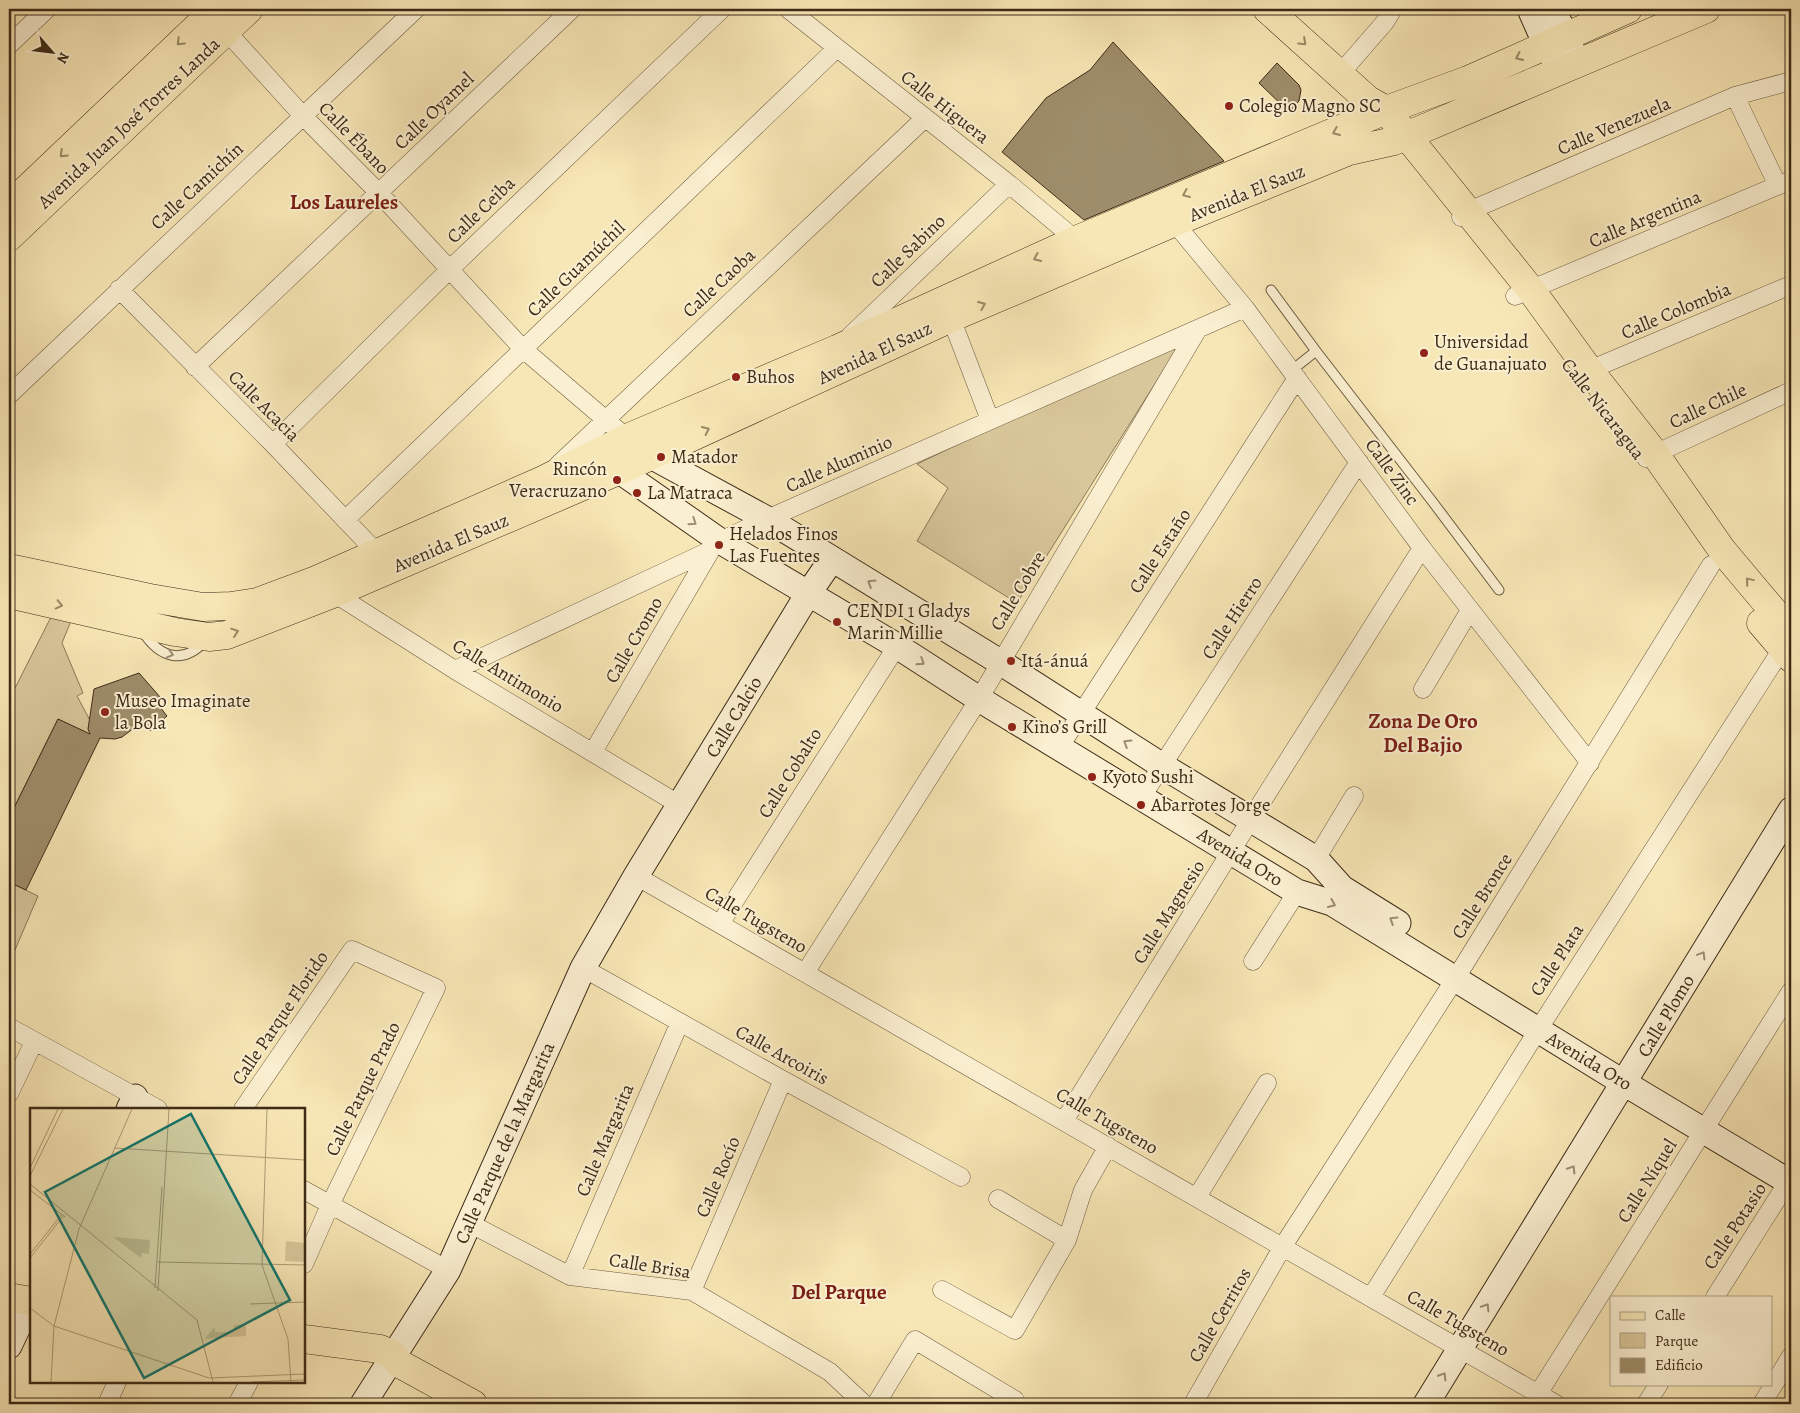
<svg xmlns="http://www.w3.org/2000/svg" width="1800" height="1413" font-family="Alegreya,serif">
<rect width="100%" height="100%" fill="#f8e7b6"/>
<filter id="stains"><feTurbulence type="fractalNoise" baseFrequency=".004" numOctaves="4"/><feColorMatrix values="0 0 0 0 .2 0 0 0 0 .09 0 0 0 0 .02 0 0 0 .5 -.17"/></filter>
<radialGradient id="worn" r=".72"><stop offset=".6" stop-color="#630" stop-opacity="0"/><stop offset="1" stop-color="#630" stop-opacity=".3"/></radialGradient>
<path fill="#d8c79b" stroke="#8a7959" d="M1185,336L1017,603L917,541L948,488L917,464Z
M54,611L73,616L62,643L83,693L77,696L100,739L58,719L9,818V700Z
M9,882L38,896L9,964Z"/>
<path fill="#9e8d6a" stroke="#3d2b17" d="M1113,42L1224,161L1084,220L1002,152L1046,98L1090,70Z
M1277,63L1299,85L1301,90L1299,101L1289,112L1259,83Z
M139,673L160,697L156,702L167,716L150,731L142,722L122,737L115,739L100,738L26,890L9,882V818L58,719L90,734L88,729L94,689Z"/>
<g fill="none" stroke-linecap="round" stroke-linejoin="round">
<defs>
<path id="lane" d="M1271,290L1316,351
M1291,371L1316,351L1432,501L1499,590
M143,632C160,658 183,665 205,641"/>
<path id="street" d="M788,9L1009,184L1076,240
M219,23L303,116L379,193L523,349L627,438
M9,45L47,9
M1339,75L1385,22L1393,9
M1735,96L1778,186
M1168,215L1245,308L1422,548L1590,763
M1461,217L1469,211L1735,96L1791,81
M119,289L273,444L377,553
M1515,296L1791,180
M951,318L990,420
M850,336L1009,184
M195,367L572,9
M1580,374L1791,285
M9,395L416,9
M273,444L449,270L722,9
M1646,458L1791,391
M558,465L925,118
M345,520L837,48
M329,590L455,670L680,805
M455,670L711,550L720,541L767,519L1245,308
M1423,689L1470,610
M1059,748L1297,378
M593,752L711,550
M1141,798L1359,462
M1316,859L1354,796
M636,876L1556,1404
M720,924L897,646
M1253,961L1297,892
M583,968L783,1080L961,1177
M805,973L979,699L1198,329
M9,1027L158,1109
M9,1094L34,1042
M243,1109L352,950L436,988L330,1205L304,1264
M1064,1121L1251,819L1422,548
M304,1190L448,1270
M1197,1197L1267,1083
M998,1199L1067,1240
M469,1223L570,1276L692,1291L830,1372L864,1404
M570,1276L680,1022
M942,1290L1015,1330L1067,1240L1083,1190L1108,1146
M692,1291L783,1080
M1371,1297L1538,1030L1787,641
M1715,1297L1791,1177
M1538,1394L1791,991
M107,1404L117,1382
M237,1404L249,1382
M876,1404L915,1340L1015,1400
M1193,1404L1283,1246L1464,965L1711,565
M1646,1404L1659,1384
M1762,1404L1791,1356"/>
<path id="secondary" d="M1530,9L1546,45L1561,70
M1553,9L1578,63
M637,446L651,456L767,519L1000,662L1161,765L1316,859L1342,888L1398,923
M604,460L720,541L897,646L979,699L1297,892L1332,903L1624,1083L1791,1183
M129,1109L135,1097
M9,1346L31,1300
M363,1404L448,1270L583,968L636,876L808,594L832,559
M1426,1404L1791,810"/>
<path id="primary" d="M1267,9L1368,100L1386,110L1531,290L1589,370L1655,454L1722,550L1791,632
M9,206L216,9
M9,237L249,9
M9,568L150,598L203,607L231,606L257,602L316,580L543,480L627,438L837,349L1076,240L1386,110L1468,80L1628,9
M9,594L175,632L209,637L227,635L335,593L618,471L951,318L1173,223L1349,151L1394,141L1706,9
M1761,623L1791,658
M9,1297L31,1301
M304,1339L380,1349L393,1355L400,1364L473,1404"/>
</defs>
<use href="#lane" stroke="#6c5a3f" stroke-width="11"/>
<use href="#street" stroke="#6c5a3f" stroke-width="19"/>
<use href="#secondary" stroke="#3d2b17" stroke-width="27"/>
<use href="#primary" stroke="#3d2b17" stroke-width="29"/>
<use href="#lane" stroke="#faefd0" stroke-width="9"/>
<use href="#street" stroke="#faefd0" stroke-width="18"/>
<use href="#secondary" stroke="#faefd0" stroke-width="25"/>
<use href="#primary" stroke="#f8e7b6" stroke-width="28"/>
</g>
<defs><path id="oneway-chevron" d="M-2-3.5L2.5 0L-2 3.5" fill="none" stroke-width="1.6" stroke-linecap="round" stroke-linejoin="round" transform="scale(1.25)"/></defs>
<g stroke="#9a8966">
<use href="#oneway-chevron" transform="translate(180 42) rotate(136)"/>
<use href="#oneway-chevron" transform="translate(1303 42) rotate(43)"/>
<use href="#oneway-chevron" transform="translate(1519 57) rotate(156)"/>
<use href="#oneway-chevron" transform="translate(1336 132) rotate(157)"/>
<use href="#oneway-chevron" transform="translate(63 154) rotate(136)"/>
<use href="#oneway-chevron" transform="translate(1186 194) rotate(157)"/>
<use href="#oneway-chevron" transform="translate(1037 258) rotate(156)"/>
<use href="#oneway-chevron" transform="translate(982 305) rotate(-23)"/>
<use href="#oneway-chevron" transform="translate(706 430) rotate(-25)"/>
<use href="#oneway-chevron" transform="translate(1749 581) rotate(-130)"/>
<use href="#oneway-chevron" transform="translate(59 605) rotate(13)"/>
<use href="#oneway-chevron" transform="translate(235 632) rotate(-19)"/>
</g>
<g stroke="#9c8d74">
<use href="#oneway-chevron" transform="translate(693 522) rotate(34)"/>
<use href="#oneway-chevron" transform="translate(871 583) rotate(-148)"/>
<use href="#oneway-chevron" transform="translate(170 654) rotate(15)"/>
<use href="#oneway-chevron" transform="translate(921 662) rotate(33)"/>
<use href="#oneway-chevron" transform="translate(1127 743) rotate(-148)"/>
<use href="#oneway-chevron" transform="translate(1332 904) rotate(24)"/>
<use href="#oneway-chevron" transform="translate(1393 920) rotate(-148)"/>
<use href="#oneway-chevron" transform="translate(1702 955) rotate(-59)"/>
<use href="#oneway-chevron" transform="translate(1572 1169) rotate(-58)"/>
<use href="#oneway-chevron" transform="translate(1486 1307) rotate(-58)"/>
<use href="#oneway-chevron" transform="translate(1443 1376) rotate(-58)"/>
</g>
<g fill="#8f2418" stroke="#faefd0" stroke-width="2">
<circle cx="1229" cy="106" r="5"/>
<circle cx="1424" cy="353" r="5"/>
<circle cx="736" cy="377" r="5"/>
<circle cx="661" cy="457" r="5"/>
<circle cx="617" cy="480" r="5"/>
<circle cx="637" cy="493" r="5"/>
<circle cx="719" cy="545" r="5"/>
<circle cx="837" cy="622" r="5"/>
<circle cx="1011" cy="661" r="5"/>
<circle cx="105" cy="712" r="5"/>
<circle cx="1012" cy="727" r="5"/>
<circle cx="1092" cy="777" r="5"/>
<circle cx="1141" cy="805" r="5"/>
</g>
<g text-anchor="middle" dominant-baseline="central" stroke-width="4" stroke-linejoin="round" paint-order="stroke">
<g font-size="19" fill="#3d2b17" stroke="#faefd0" text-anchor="start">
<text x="1239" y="106">Colegio Magno SC</text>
<text x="1434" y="342">Universidad<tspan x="1434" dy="22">de Guanajuato</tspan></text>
<text x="746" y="377">Buhos</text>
<text x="671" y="457">Matador</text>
<text x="607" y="469" text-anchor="end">Rincón<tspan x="607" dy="22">Veracruzano</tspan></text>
<text x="647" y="493">La Matraca</text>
<text x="729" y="534">Helados Finos<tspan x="729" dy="22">Las Fuentes</tspan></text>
<text x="847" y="611">CENDI 1 Gladys<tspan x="847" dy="22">Marin Millie</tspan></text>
<text x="1021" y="661">Itá-ánuá</text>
<text x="115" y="701">Museo Imaginate<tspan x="115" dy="22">la Bola</tspan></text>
<text x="1022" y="727">Kino’s Grill</text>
<text x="1102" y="777">Kyoto Sushi</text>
<text x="1151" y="805">Abarrotes Jorge</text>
</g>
<g font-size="19" fill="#3d2b17" stroke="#faefd0">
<text transform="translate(945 107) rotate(38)">Calle Higuera</text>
<text transform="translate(434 111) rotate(-44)">Calle Oyamel</text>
<text transform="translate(129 123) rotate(-43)">Avenida Juan José Torres Landa</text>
<text transform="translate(1614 126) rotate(-23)">Calle Venezuela</text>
<text transform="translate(354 138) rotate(46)">Calle Ébano</text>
<text transform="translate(197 186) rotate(-43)">Calle Camichín</text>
<text transform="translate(1247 193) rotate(-22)">Avenida El Sauz</text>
<text transform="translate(481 210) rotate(-44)">Calle Ceiba</text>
<text transform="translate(1645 219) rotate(-23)">Calle Argentina</text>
<text transform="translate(908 251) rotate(-44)">Calle Sabino</text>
<text transform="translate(576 269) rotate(-44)">Calle Guamúchil</text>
<text transform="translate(719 283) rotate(-43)">Calle Caoba</text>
<text transform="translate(1676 311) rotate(-23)">Calle Colombia</text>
<text transform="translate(875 353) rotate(-25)">Avenida El Sauz</text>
<text transform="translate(264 406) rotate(45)">Calle Acacia</text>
<text transform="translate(1708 406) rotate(-25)">Calle Chile</text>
<text transform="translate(1603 409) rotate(52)">Calle Nicaragua</text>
<text transform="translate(839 464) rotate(-24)">Calle Aluminio</text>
<text transform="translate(1392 472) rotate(54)">Calle Zinc</text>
<text transform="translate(451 543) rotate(-23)">Avenida El Sauz</text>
<text transform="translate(1160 551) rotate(-57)">Calle Estaño</text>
<text transform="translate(1018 591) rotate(-59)">Calle Cobre</text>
<text transform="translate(1232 618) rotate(-57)">Calle Hierro</text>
<text transform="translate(634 640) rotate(-60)">Calle Cromo</text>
<text transform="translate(508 676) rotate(31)">Calle Antimonio</text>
<text transform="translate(734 717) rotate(-59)">Calle Calcio</text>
<text transform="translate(790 773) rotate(-58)">Calle Cobalto</text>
<text transform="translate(1240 857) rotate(31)">Avenida Oro</text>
<text transform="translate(1482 896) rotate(-58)">Calle Bronce</text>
<text transform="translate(1169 912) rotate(-58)">Calle Magnesio</text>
<text transform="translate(756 920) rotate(30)">Calle Tugsteno</text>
<text transform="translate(1557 960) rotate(-57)">Calle Plata</text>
<text transform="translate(1666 1016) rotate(-59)">Calle Plomo</text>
<text transform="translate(280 1018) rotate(-56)">Calle Parque Florido</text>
<text transform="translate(782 1055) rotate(29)">Calle Arcoiris</text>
<text transform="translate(1589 1061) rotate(31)">Avenida Oro</text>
<text transform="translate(363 1089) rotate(-64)">Calle Parque Prado</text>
<text transform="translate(1107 1121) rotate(30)">Calle Tugsteno</text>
<text transform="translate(605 1140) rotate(-67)">Calle Margarita</text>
<text transform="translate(505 1143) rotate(-66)">Calle Parque de la Margarita</text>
<text transform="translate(718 1177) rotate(-67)">Calle Rocío</text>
<text transform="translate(1647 1181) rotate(-58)">Calle Níquel</text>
<text transform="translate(1735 1226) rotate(-57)">Calle Potasio</text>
<text transform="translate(650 1266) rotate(9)">Calle Brisa</text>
<text transform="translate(1220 1315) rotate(-60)">Calle Cerritos</text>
<text transform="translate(1458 1323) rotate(30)">Calle Tugsteno</text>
</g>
<g font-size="21" font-weight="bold" fill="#7a1f14" stroke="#faefd0">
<text x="344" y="202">Los Laureles</text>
<text x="1423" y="721">Zona De Oro<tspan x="1423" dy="24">Del Bajio</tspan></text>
<text x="839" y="1292">Del Parque</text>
</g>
</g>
<g transform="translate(30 1108)">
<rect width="275" height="275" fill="#f8e7b6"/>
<path d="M83,129L120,132L119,146L112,145L111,150ZM256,133L275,135V154L255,153ZM216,216V228L174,231L185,219V224H204V217Z" fill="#d8c79b"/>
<path fill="none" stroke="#ad9c76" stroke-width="1" d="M237,1L232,157L258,231L261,274M85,40L275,52M0,60L28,1M0,68L33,1M0,76L167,212L183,274M0,82L35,109M0,146L32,106M0,150L34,107M128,154L275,157M125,180L132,79M128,183L139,1M220,196L275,194M0,200L24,218L179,270L275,266M21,274L24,218L49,121L102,1M221,274L275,272"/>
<path fill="#0f766e" fill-opacity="0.15" stroke="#0f766e" stroke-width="2.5" d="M161,6L260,192L114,270L15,84Z"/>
<rect width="275" height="275" fill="none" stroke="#3d2b17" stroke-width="2.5"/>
</g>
<rect width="1800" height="1413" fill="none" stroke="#f8e7b6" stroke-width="30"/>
<rect x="10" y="10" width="1780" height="1393" fill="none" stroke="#3d2b17" stroke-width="2.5"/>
<rect x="15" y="15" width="1770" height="1383" fill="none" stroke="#3d2b17"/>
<rect x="1610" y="1296" width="162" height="90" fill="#faefd0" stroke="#aea186"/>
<rect x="1620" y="1312" width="25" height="8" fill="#f8e7b6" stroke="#aea186"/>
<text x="1655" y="1320" font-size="15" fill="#3d2b17">Calle</text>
<rect x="1620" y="1333" width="25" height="15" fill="#d8c79b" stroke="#aea186"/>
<text x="1655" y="1346" font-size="15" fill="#3d2b17">Parque</text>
<rect x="1620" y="1358" width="25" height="15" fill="#9e8d6a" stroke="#aea186"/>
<text x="1655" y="1370" font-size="15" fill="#3d2b17">Edificio</text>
<g transform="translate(52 52) rotate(118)" stroke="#faefd0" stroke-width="4" paint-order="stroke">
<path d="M0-4L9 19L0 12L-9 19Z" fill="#3d2b17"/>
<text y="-8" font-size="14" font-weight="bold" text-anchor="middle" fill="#3d2b17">N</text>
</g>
<rect width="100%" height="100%" filter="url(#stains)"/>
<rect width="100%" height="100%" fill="url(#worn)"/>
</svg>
